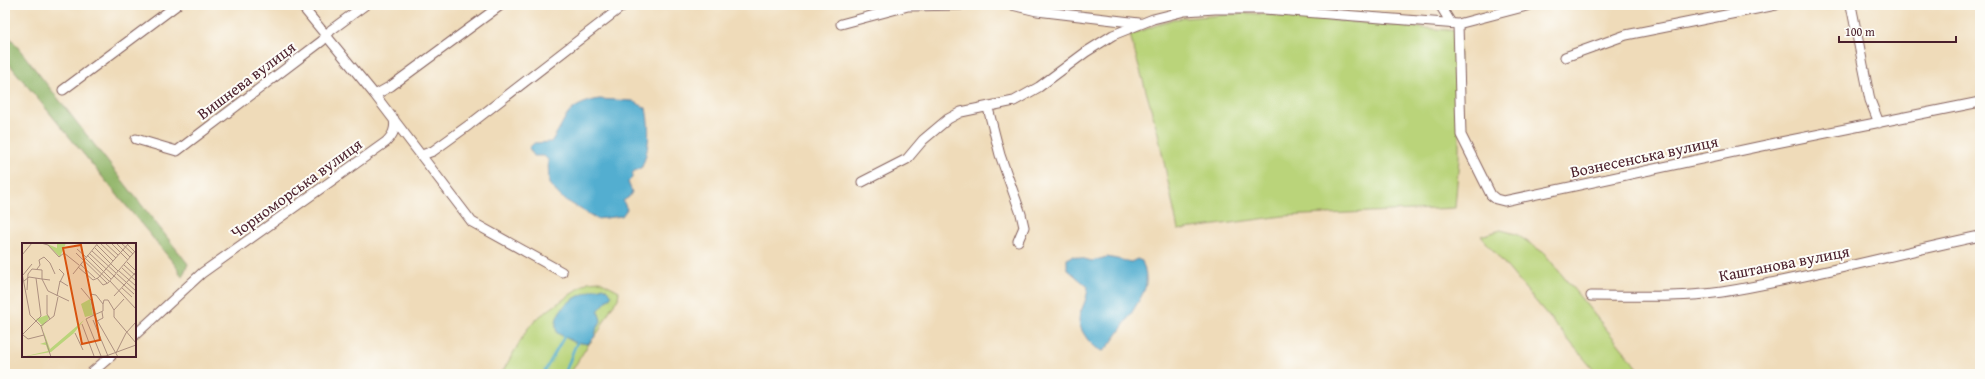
<svg xmlns="http://www.w3.org/2000/svg" width="1985" height="379" font-family="'Gentium Book Plus',serif">
<rect width="100%" height="100%" fill="#fdfcf7"/>
<filter id="ink" filterUnits="userSpaceOnUse"><feTurbulence type="fractalNoise" baseFrequency=".025" numOctaves="2"/><feDisplacementMap in="SourceGraphic" scale="8" xChannelSelector="R" yChannelSelector="G"/><feConvolveMatrix kernelMatrix="1 2 1 2 8 2 1 2 1" color-interpolation-filters="sRGB"/></filter>
<filter id="wash" filterUnits="userSpaceOnUse"><feTurbulence type="fractalNoise" baseFrequency=".012" numOctaves="4" result="noise"/><feDisplacementMap in="SourceGraphic" scale="16" xChannelSelector="R" yChannelSelector="G"/><feGaussianBlur stdDeviation="0.9" result="paint"/><feColorMatrix in="noise" values="0 0 0 0 0 0 0 0 0 0 0 0 0 0 0 0 0 1.4 0 .05"/><feComposite in="paint" operator="in"/></filter>
<g filter="url(#wash)">
<rect width="100%" height="100%" fill="#efdbb9"/>
<path fill="#bad47a" stroke="#827a52" d="M1247,13L1459,31V158L1455,208L1283,216L1178,230L1158,133L1130,35L1173,19Z
M1501,230L1516,234L1544,253L1643,374H1597L1481,236Z
M600,281L619,291L618,299L611,308L599,331L586,348L570,374H501L528,328L540,316L588,282Z"/>
<path fill="#93b66a" stroke="#6e6a4a" d="M5,31L188,264L182,277L176,266L5,59Z"/>
<path fill="#52aed0" stroke="#4e667e" d="M599,99L633,101L646,108C650,129 650,147 642,167L633,172L632,178L628,182L632,192L629,197L623,201L627,209L622,216L597,219L562,198L549,184L548,160L544,156H534L529,148L534,143L551,142C568,117 564,106 599,99Z
M1073,256L1092,261L1107,257L1131,262L1137,259L1142,261C1145,270 1148,278 1145,288C1143,297 1110,348 1103,351C1096,349 1093,345 1088,340C1069,314 1086,313 1088,287L1067,269V259Z
M604,287L612,295L598,311L601,320L600,324L597,327L595,336L588,344L574,342L557,333C549,306 583,292 604,287Z"/>
<g fill="none" stroke-linecap="round" stroke-linejoin="round">
<path stroke="#52aed0" stroke-width="2.5" d="M543,374L564,337
M564,374C570,364 571,353 577,343"/>
</g>
</g>
<g filter="url(#ink)">
<g fill="none" stroke-linecap="round" stroke-linejoin="round">
<defs>
<path id="street" d="M301,5L375,95L472,222L562,272
M1012,5L1037,11L1139,23
M1440,5L1451,23
M1851,5L1870,100L1879,123
M841,24L908,6L961,5
M1458,24L1461,135L1491,195L1496,199L1504,201L1776,143L1980,102
M1565,57L1626,35L1776,5
M63,90L177,5
M375,95L391,86L501,5
M988,108L1000,155L1021,214L1024,227L1018,241
M136,139L177,151L322,41L331,30L365,5
M422,155L433,151L469,125L624,5
M862,182L907,159L923,140L948,119L961,112L1014,101L1039,87L1086,52L1113,35L1153,19L1185,11L1215,9H1264L1458,24L1530,5
M1591,296C1635,296 1679,298 1722,292C1809,278 1894,254 1980,236
M135,335L202,273L386,142C393,135 396,129 394,119
M90,374L111,356"/>
</defs>
<use href="#street" stroke="#84615d" stroke-width="11"/>
<use href="#street" stroke="#fff" stroke-width="9"/>
</g>
</g>
<g text-anchor="middle" dominant-baseline="central" stroke-width="4" stroke-linejoin="round" paint-order="stroke">
<g font-size="16" fill="#4a1f2b" stroke="#fdfcf7">
<text transform="translate(246 80) rotate(-37)">Вишнева вулиця</text>
<text transform="translate(1644 156) rotate(-12)">Вознесенська вулиця</text>
<text transform="translate(296 188) rotate(-36)">Чорноморська вулиця</text>
<text transform="translate(1784 263) rotate(-11)">Каштанова вулиця</text>
</g>
</g>
<g transform="translate(22 243)">
<rect width="114" height="114" fill="#efdbb9"/>
<path d="M35,0H44L38,14L25,1L35,5ZM68,56L71,72L63,74L59,61ZM25,72L28,74L20,84L28,106L62,77L52,90L29,109L0,114L26,108L24,102L18,101L24,99L20,82L14,76Z" fill="#bad47a"/>
<path fill="none" stroke="#ad9080" stroke-width="1" d="M19,0L26,2L37,14L42,10L57,22M78,0L94,15M83,0L96,12M89,0L106,17M94,0L108,14M99,0L111,11M104,0L113,9M75,2L91,18M73,5L96,28M55,6L64,14M70,8L94,30M54,10L85,40M67,10L92,33M0,12L10,0M65,12L89,36M63,15L87,38M105,19L114,28M58,21L73,35M102,22L114,33M56,24L71,37L76,35L107,0M100,25L114,38M15,26L18,22L17,17L22,14L28,20L33,31M37,26L42,31L38,39M97,28L114,43M0,30L8,72L19,83L29,114M51,31L76,0M95,31L114,48M1,32L10,21M92,33L112,51M75,35L81,42L86,40L114,7M2,38L7,34L20,36L26,48L47,58M88,38L114,66M59,45L69,57L72,72L96,114M100,45L110,54M5,47L6,31L10,26L20,27V36L28,37M68,51L74,52L81,61L82,57H86L92,67V74L114,100M25,52V71L28,76M35,53L38,38L46,43M92,53L114,29M92,67L102,56M72,72L64,76L79,113M72,72L81,68V61M71,77L86,113M75,78L81,75L80,69M60,81L72,113M19,83L32,73L36,54M53,90L61,107M0,92L19,73L14,35M1,92L6,96L22,92M94,110L104,90L114,79M67,114L84,113L114,102"/>
<path fill="#d8530f" fill-opacity="0.15" stroke="#d8530f" stroke-width="2" d="M59,2L78,97L60,101L41,5Z"/>
<rect width="114" height="114" fill="none" stroke="#4a1f2b" stroke-width="2"/>
</g>
<rect width="1985" height="379" fill="none" stroke="#fdfcf7" stroke-width="20"/>
<path d="M1839 36v6h117v-6" fill="none" stroke="#4a1f2b" stroke-width="2"/>
<text x="1845" y="36" font-size="12" fill="#4a1f2b" stroke="#fdfcf7" stroke-width="3" paint-order="stroke">100 m</text>
</svg>
